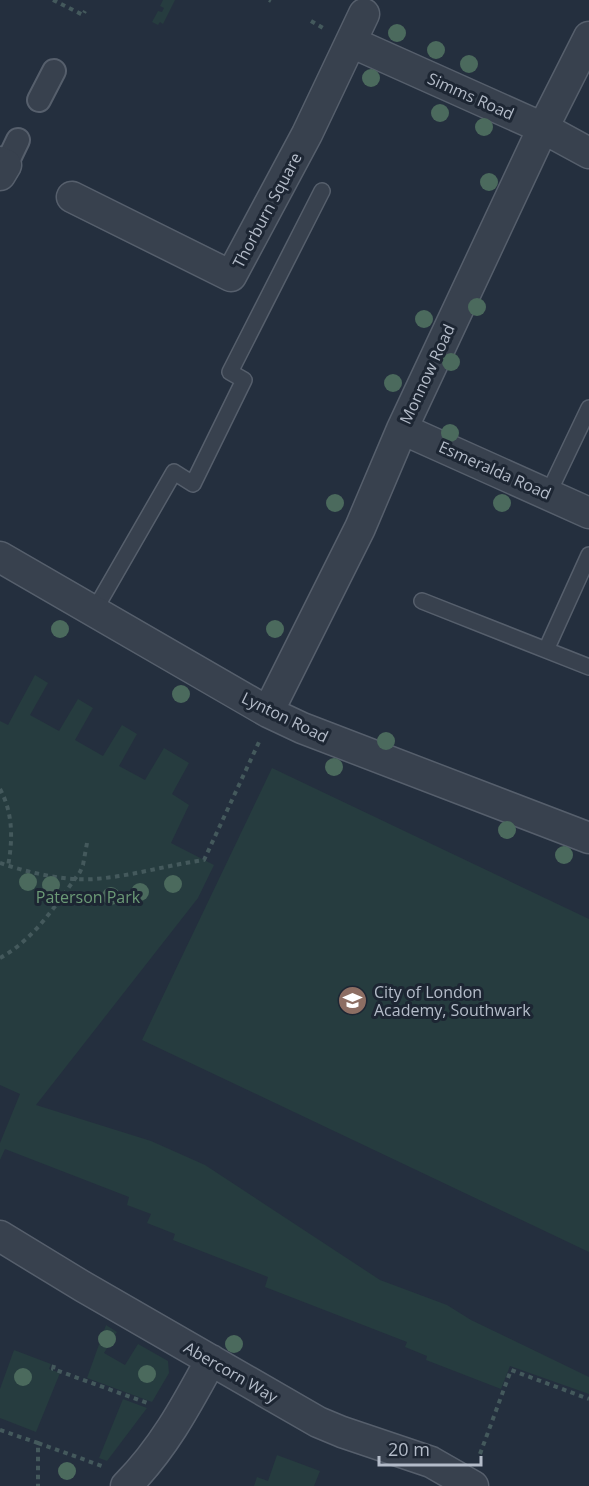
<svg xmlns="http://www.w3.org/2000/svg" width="589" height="1486" font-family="'Open Sans',sans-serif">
<rect width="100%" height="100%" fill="#242f3e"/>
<path fill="#263c3f" d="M163,0H175L163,24L160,22L158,25L152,22L158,11L162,12L164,8L160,6Z
M35,675L48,683L30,715L59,731L78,699L93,708L75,740L103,756L122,725L137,734L119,766L145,780L164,748L189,763L172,794L189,805L171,843L214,865L198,898L36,1105L151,1141L205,1165L380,1280L447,1305L471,1320L589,1377V1394L510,1366L501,1389L426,1360L427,1356L405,1347L407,1342L265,1287L268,1277L173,1240L175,1234L147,1223L151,1214L127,1205L129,1197L5,1149L0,1160V1143L20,1094L0,1085V721L8,725Z
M272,768L589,919V1252L142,1040Z
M106,1325L117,1332L104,1353L125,1365L138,1344L168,1361L169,1373L152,1402L87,1378Z
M14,1350L51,1364L49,1369L60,1373L36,1432L0,1418V1389Z
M123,1399L147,1408L107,1461L99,1458Z
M277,1455L320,1471L314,1486H254L257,1477L268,1481Z"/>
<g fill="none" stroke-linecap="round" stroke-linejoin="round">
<defs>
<path id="service" d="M548,494L589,408
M422,601L589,667
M94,611L174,472L193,484L244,380L230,372L322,191
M546,650L589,555"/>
<path id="pedestrian" d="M39,100L54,71
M6,165L18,140"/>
<path id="minor" d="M351,42L543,128L589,153
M0,162L6,165L0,175
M72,197L231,276L307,134L364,14
M402,429L589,513
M0,557L268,712L302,728L589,838
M268,712L360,528L402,429L543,128L589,37
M0,1236L82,1286L318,1422L342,1432L431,1462L473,1486
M126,1486C163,1449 186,1406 211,1360"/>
</defs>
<use href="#service" stroke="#565f6c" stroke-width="18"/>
<use href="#pedestrian" stroke="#565f6c" stroke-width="26"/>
<use href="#minor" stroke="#565f6c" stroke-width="33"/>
<path stroke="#44595c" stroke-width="4" stroke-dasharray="4.5 4.5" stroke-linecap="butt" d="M53,0L83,15L85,11
M269,0L271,1
M311,21L323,28
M0,789C13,813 13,839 8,866
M0,863C30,873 64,881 95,879C132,876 168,865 204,860L259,742
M0,958C35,939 57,903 80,872L83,865L87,843
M54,1365L53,1369L150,1404
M0,1430L38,1443V1486
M38,1443L102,1466
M480,1454L511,1370L589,1399"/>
<use href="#service" stroke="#38414e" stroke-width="15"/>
<use href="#pedestrian" stroke="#38414e" stroke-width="22"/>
<use href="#minor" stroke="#38414e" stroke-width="30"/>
</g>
<g fill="#4b6a5d">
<circle cx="397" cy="33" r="9"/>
<circle cx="436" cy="50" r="9"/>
<circle cx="469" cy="64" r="9"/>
<circle cx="371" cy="78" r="9"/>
<circle cx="440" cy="113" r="9"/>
<circle cx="484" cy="127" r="9"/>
<circle cx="489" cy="182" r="9"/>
<circle cx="477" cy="307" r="9"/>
<circle cx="424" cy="319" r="9"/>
<circle cx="451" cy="362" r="9"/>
<circle cx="393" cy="383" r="9"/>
<circle cx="450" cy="433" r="9"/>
<circle cx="335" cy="503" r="9"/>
<circle cx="502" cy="503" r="9"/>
<circle cx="60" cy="629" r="9"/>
<circle cx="275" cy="629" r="9"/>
<circle cx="181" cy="694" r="9"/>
<circle cx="386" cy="741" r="9"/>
<circle cx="334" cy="767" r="9"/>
<circle cx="507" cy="830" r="9"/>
<circle cx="564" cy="855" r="9"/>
<circle cx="28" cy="882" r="9"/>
<circle cx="173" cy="884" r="9"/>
<circle cx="51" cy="885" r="9"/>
<circle cx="140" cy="892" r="9"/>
<circle cx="111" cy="896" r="9"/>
<circle cx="107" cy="1339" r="9"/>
<circle cx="234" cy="1344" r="9"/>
<circle cx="147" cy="1374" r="9"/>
<circle cx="23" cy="1377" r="9"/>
<circle cx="67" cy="1471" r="9"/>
</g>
<defs>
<symbol id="school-disc" viewBox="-11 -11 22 22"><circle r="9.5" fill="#8d6e63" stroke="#1d2633"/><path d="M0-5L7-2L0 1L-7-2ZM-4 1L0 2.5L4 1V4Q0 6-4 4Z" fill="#fff"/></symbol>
</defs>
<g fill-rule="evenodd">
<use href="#school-disc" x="336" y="984" width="33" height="33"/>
</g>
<g text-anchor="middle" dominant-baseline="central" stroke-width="6" stroke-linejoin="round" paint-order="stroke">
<g font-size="16" fill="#b4bcc9" stroke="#1d2633">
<text transform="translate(471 96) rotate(24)">Simms Road</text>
<text transform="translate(267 210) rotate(-62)">Thorburn Square</text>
<text transform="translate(427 374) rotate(-65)">Monnow Road</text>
<text transform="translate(495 470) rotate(24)">Esmeralda Road</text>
<text transform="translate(285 717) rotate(26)">Lynton Road</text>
<text transform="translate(231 1372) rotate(30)">Abercorn Way</text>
</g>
<g font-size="16" fill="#6b9a76" stroke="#1d2633">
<text x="88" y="897">Paterson Park</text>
</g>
<g font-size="16" fill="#b4bcc9" stroke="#1d2633" text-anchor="start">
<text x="374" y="992">City of London<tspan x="374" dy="18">Academy, Southwark</tspan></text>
</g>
</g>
<path d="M379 1456v9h102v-9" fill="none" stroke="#b4bcc9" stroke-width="3"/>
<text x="388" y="1456" font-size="18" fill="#b4bcc9" stroke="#1d2633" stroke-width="4.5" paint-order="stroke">20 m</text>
</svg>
